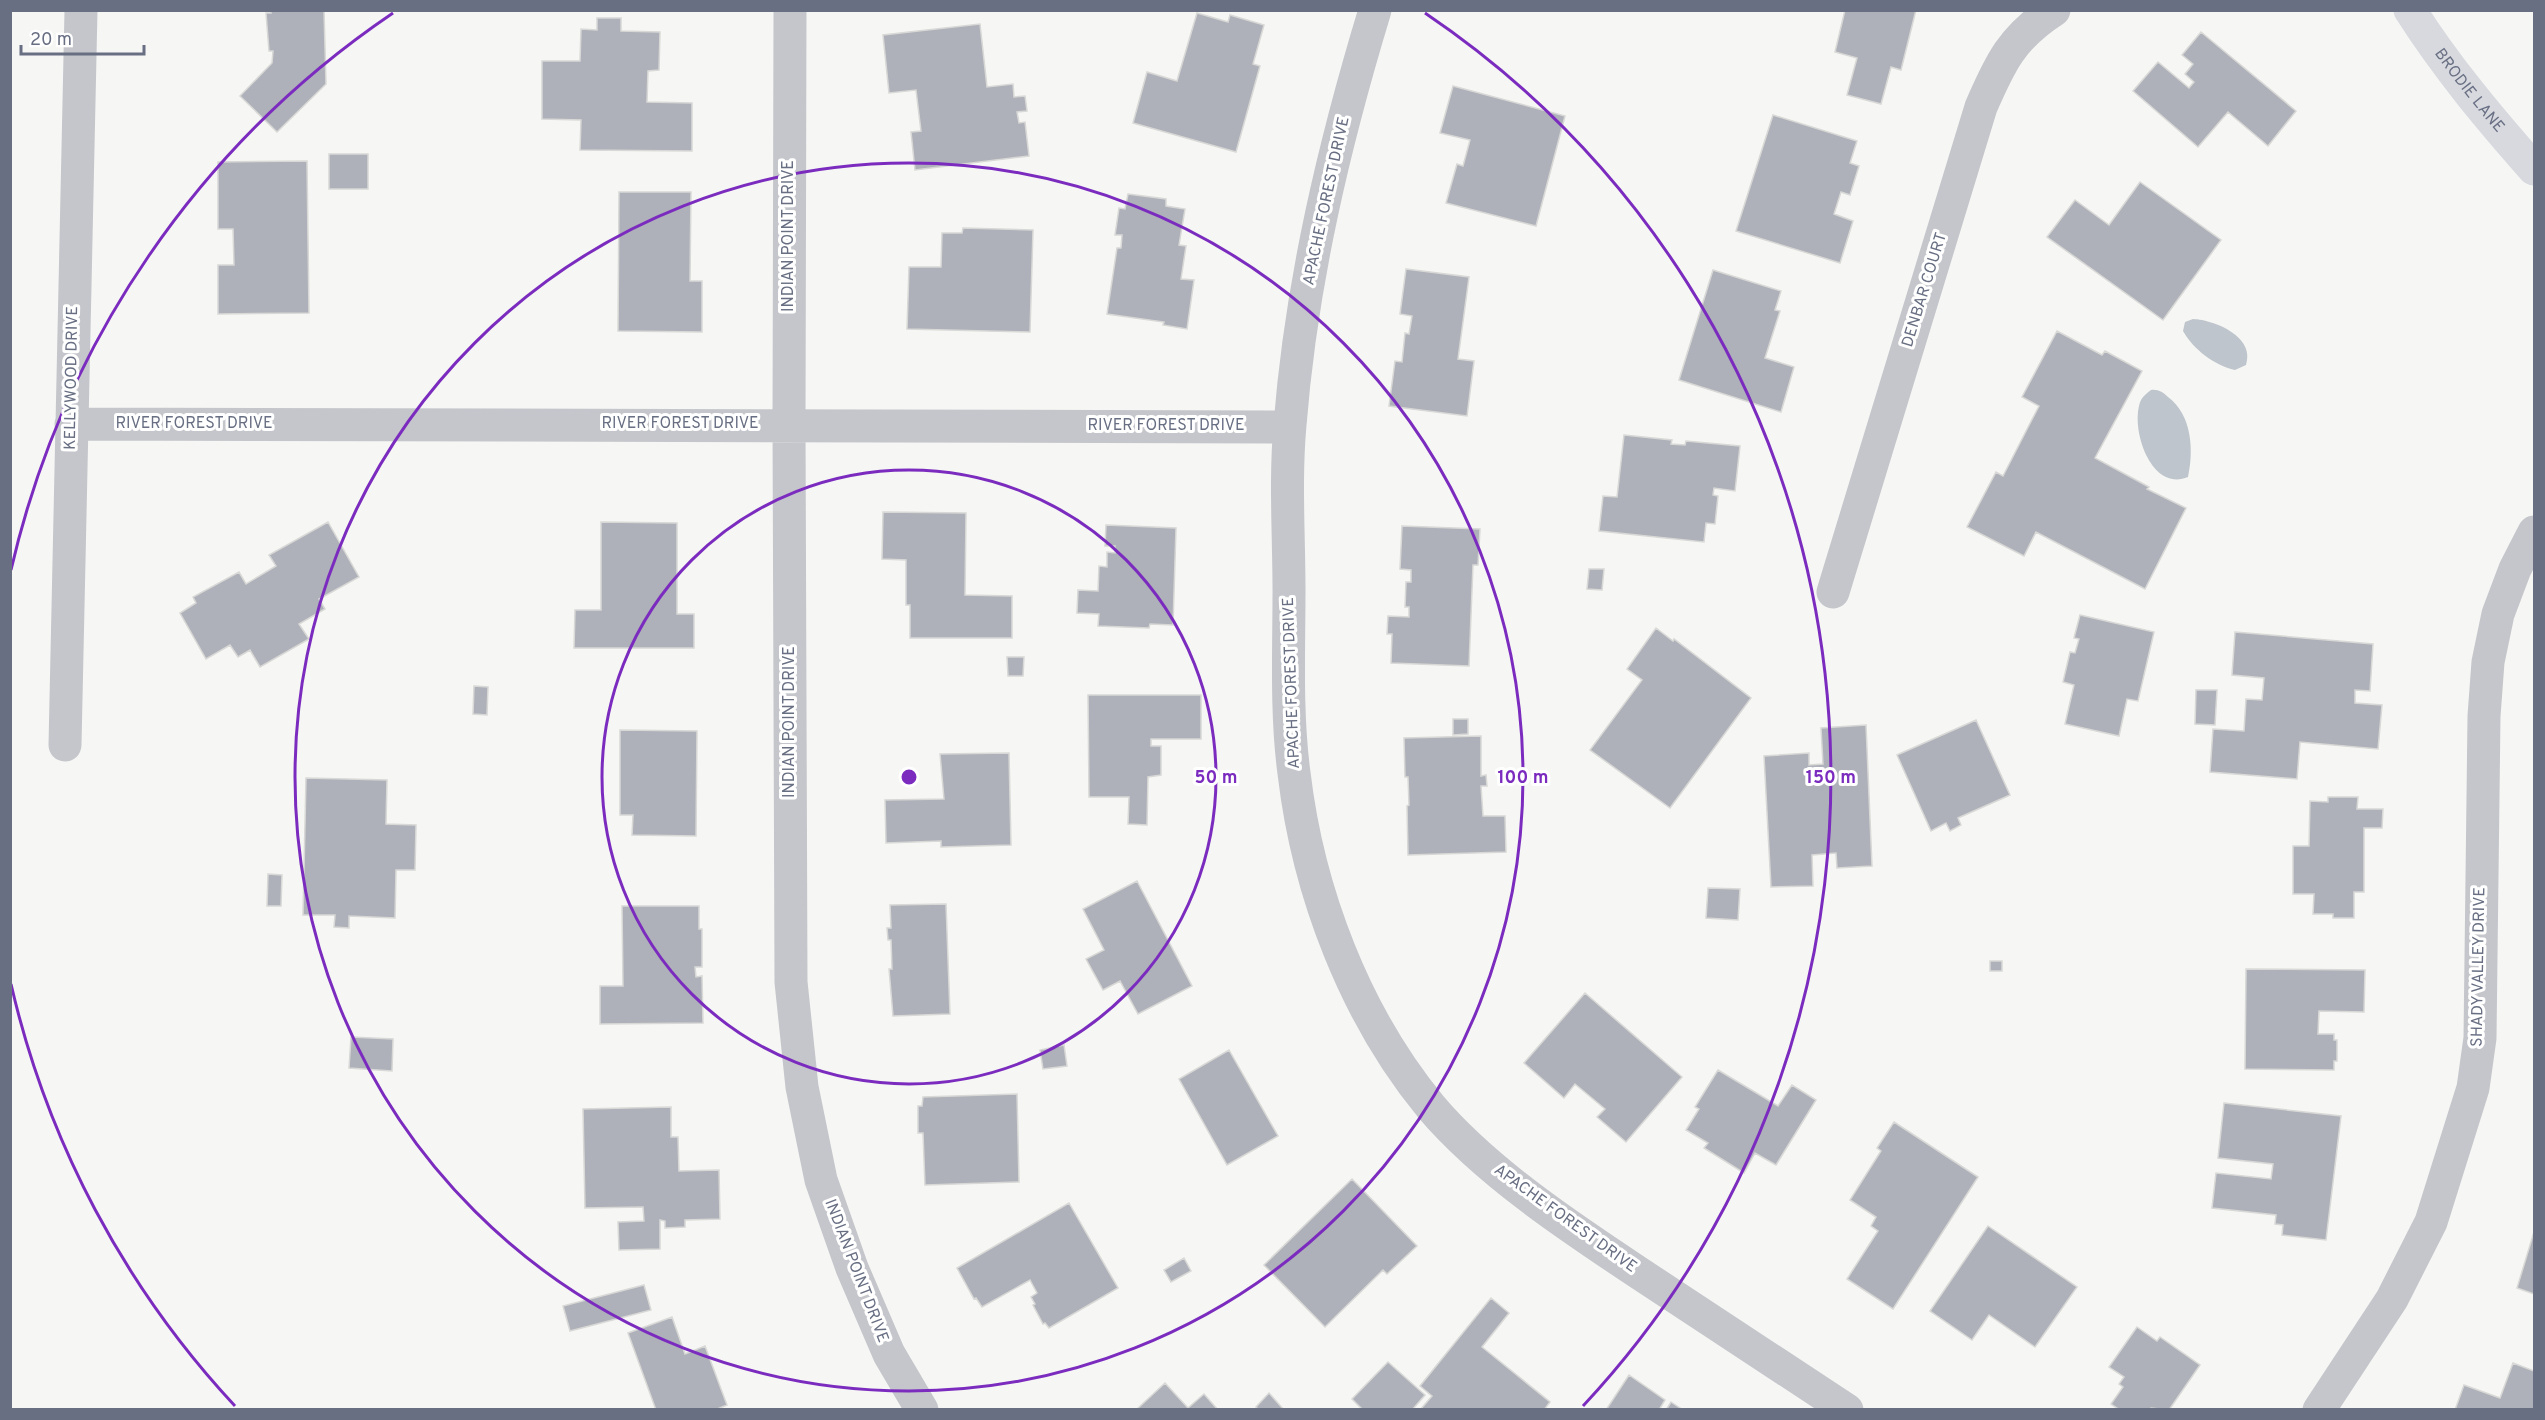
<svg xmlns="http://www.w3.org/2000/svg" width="2545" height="1420" font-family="Overpass,sans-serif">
<rect width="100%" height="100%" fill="#f6f7f4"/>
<path fill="#bfc5cc" d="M2193,319C2215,320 2256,337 2246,365L2235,370C2214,365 2194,350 2183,331L2185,322Z
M2151,390C2158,389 2163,392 2168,397C2192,415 2194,450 2188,477C2151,493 2129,427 2141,400C2143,396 2147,393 2151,390Z"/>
<path fill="#aeb1b9" stroke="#d8d8d6" stroke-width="1.5" d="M270,10H324L326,84L277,132L240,96L272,63L273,51H269L266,13H271Z
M1845,10H1916L1901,70L1891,67L1881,104L1847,95L1857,58L1835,52Z
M1197,13L1228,22L1230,15L1264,25L1253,64L1260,66L1236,152L1133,123L1147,72L1177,81Z
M597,18H621V31L660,32L659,70L648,71L647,102L692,103V151L580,150L581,120L542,119V61H580L581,29L597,30Z
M980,24L987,87L1013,84L1014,97L1025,96L1027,111L1017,112L1019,123L1025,122L1029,156L915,170L911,132L921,131L916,90L889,93L883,35Z
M2201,32L2296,111L2268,146L2228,112L2198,147L2133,91L2158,62L2189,88L2194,82L2185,74L2193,64L2182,55Z
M1453,86L1565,116L1536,226L1446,203L1457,164L1463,166L1470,140L1440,133Z
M1773,115L1857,141L1850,163L1859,166L1850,195L1841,192L1834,214L1853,221L1840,263L1736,231Z
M329,154H368V189H329Z
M307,161L309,313L218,314V265H234L233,229H218V162Z
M2140,182L2221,240L2163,320L2047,237L2075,200L2109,225Z
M619,192H691L690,281H702V332L618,331Z
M1128,194L1166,199V206L1185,209L1179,245L1186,246L1181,279L1194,280L1187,329L1163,325L1164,322L1107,314L1117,248H1121L1122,235H1115L1119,208L1125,209Z
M963,228L1033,230L1030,332L907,329L909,267H941L942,233H962Z
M1406,269L1469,277L1458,359L1474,361L1467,416L1389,406L1395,361L1402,362L1405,333L1409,334L1412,316L1400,314Z
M1713,270L1781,291L1775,310L1780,311L1765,358L1794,367L1781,412L1679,380Z
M2057,331L2102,355L2105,351L2142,371L2095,458L2149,487L2147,489L2186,508L2145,589L2036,532L2024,556L1967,527L1996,472L2003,476L2039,406L2022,397Z
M1624,435L1672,440L1671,444L1685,445L1686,441L1740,446L1735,491L1714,488L1713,495L1718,496L1715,524L1706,523L1704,542L1599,531L1603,496L1617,497Z
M883,512L966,513L965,595L1012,596V638H910V605H906V560L882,559Z
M328,522L359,577L319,599L325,609L299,624L309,639L260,667L250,650L238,657L230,645L206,659L180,613L196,603L193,597L239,572L246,584L276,566L269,555Z
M601,522L677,523V614H694V648H574L575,610H601Z
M1106,525L1176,528L1173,625L1150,624L1149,628L1098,626L1099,614L1077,613L1078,590L1098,591L1099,566L1107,567V552L1115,553V546H1105Z
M1402,526L1480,529L1478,565H1473L1469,666L1391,663L1392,634H1387L1388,616L1409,617V607H1405L1406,582H1411V570L1400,569Z
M1589,569H1604L1602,590L1587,589Z
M2080,615L2154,632L2138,701L2127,699L2119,736L2065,724L2074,685L2063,682L2070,652L2075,653L2079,639L2074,638Z
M1656,628L1673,641L1674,639L1751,698L1670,808L1590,750L1642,680L1627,669Z
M2235,632L2373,644L2370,691L2355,690V703L2382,705L2378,749L2300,742L2297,779L2210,772L2213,729L2244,731L2246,699L2262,700L2264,678L2232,675Z
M1007,657H1024L1023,676H1008Z
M474,686L488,687L487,715L473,714Z
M2196,690H2217L2215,725L2195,724Z
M1088,695H1201V739H1151V746H1161V775L1148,777L1147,825L1128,824L1129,797H1089Z
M1453,719H1468V734L1453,735Z
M1976,720L2010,795L1958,818L1961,825L1950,831L1946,823L1931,831L1897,755Z
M1866,725L1872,866L1837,868L1836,853L1812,855L1813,886L1771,887L1764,756L1809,753V765L1823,764L1821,728Z
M620,730L697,731L696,836L632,835L633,815H620Z
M1481,736V776L1486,775L1487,786H1481L1483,816H1505L1506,852L1408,855L1407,806L1409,805L1408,777H1405L1404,738Z
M1009,753L1011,845L941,847V841L886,843L885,800L944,799L940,754Z
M306,778L387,780L386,824L416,825L415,870H396L395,918L349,916V928L334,927L335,915H303Z
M2328,797H2358L2357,809H2383L2382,828H2364V892H2354V918H2333V914H2313L2314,894H2293V846H2309L2310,801L2328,802Z
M268,874L282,875L281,906H267Z
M1137,881L1192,986L1138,1014L1120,981L1103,990L1086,959L1104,950L1083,909Z
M1708,888L1740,889L1738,920L1706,918Z
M946,904L950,1014L893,1016L889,969H892L891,940H888L887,928H891L890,905Z
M622,906H699V929H702V967H695L696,977L702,976L703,1023L600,1024V986H623Z
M1990,961H2002V971H1990Z
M2246,969L2365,970L2364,1012L2319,1011L2318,1034H2334V1040H2337V1061H2334V1070L2245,1069Z
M1585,993L1682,1077L1626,1142L1597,1117L1605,1109L1575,1084L1564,1098L1524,1063Z
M351,1037L393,1039L392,1071L349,1068Z
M1064,1045L1067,1066L1043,1069L1040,1050Z
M1229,1050L1278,1136L1227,1165L1179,1079Z
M1718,1070L1778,1106L1792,1085L1816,1100L1776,1165L1755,1153L1744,1173L1704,1148L1708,1143L1686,1130L1699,1109L1695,1107Z
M1017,1094L1019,1182L925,1185L923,1133H918V1106H922L923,1097Z
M2224,1103L2341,1116L2326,1240L2282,1235L2283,1225L2275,1224L2276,1215L2212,1208L2216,1173L2271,1179L2273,1164L2218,1158Z
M671,1107V1137H678L679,1171L719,1170L720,1219L685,1220V1227L665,1228V1221L660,1220V1249L619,1250L618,1222L644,1221L643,1207L585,1208L583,1109Z
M1894,1122L1978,1177L1893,1309L1847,1279L1878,1231L1871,1226L1876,1217L1850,1200L1881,1151L1877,1148Z
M1352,1179L1417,1246L1387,1274L1383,1270L1325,1327L1264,1265Z
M1069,1203L1118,1288L1049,1328L1045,1323L1043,1324L1033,1305L1035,1304L1031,1297L1037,1293L1030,1280L982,1307L976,1298L974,1299L957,1268Z
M1988,1226L2077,1287L2035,1347L1989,1315L1972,1340L1930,1311Z
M2534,1232V1294L2517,1288Z
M1184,1258L1191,1271L1171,1282L1164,1270Z
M644,1285L651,1310L570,1331L563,1306Z
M1491,1298L1509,1313L1482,1347L1550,1402L1544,1410H1420L1432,1396L1420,1386Z
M672,1317L685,1354L705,1346L727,1405L715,1410H656L628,1333Z
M2137,1327L2157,1341L2160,1337L2200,1365L2169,1410L2151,1408L2149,1410H2120L2111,1404L2123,1387L2119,1384L2124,1377L2109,1367Z
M1388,1362L1425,1395L1412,1410H1363L1352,1399Z
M2513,1363L2534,1371V1410H2455L2464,1385L2500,1398Z
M1629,1375L1665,1400L1659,1410H1606Z
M1165,1383L1188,1408L1204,1394L1218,1410H1136Z
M1269,1393L1284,1410H1259L1256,1407Z
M1671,1402L1683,1410H1666Z"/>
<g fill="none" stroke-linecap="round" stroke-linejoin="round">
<path stroke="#c5c6cb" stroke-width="33" d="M790,10L789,424L791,982L802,1087L821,1180L852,1268L889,1354L922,1410
M1375,10C1334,145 1301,284 1290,425C1285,479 1289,536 1289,591C1289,651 1286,713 1294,773C1308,892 1355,1015 1431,1107C1487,1173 1574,1230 1645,1277C1712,1321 1779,1365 1847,1410
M71,424L1289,427
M1833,592L1981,107C2000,63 2012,37 2054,10
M65,745L81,10
M2319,1410L2392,1299L2431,1222L2473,1088L2480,1038L2484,716L2488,662L2498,614L2515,569L2534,532"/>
<path stroke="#d8d9df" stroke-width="33" id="s1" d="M2410,10C2447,68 2489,118 2534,169"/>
</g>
<g fill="none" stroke="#7b2cbf" stroke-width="3">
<circle cx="909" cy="777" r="307"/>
<circle cx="909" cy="777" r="614"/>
<path d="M235 1406A922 922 0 0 1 11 984M11 570A922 922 0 0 1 393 13M1425 13A922 922 0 0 1 1583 1406"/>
</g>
<g text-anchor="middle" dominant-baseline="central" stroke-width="6" stroke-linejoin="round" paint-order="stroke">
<g font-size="16" fill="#686f83" stroke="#fff">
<text stroke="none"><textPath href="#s1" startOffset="100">BRODIE LANE</textPath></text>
<text transform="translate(1327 201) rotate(-78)">APACHE FOREST DRIVE</text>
<text transform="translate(789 236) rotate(-90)">INDIAN POINT DRIVE</text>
<text transform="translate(1925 290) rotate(-73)">DENBAR COURT</text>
<text transform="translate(72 378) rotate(-89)">KELLYWOOD DRIVE</text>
<text x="194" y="424">RIVER FOREST DRIVE</text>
<text x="680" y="424">RIVER FOREST DRIVE</text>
<text x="1166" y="426">RIVER FOREST DRIVE</text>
<text transform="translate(1292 683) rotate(-92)">APACHE FOREST DRIVE</text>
<text transform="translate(790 722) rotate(-90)">INDIAN POINT DRIVE</text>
<text transform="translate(2479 967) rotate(-89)">SHADY VALLEY DRIVE</text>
<text transform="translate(1565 1219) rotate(36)">APACHE FOREST DRIVE</text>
<text transform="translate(856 1271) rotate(69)">INDIAN POINT DRIVE</text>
</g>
</g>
<circle cx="909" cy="777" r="9" fill="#7b2cbf" stroke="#fff" stroke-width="3"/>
<g font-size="18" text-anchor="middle" font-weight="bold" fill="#7b2cbf" stroke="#fff" stroke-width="6" stroke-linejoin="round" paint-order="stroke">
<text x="1216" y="783">50 m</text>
<text x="1523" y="783">100 m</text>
<text x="1831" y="783">150 m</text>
</g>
<rect width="2545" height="1420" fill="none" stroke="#686f83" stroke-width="24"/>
<path d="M21 45v9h123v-9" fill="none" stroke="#686f83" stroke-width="3"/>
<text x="30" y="45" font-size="18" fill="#686f83" stroke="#ffffff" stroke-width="4.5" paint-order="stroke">20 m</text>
</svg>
